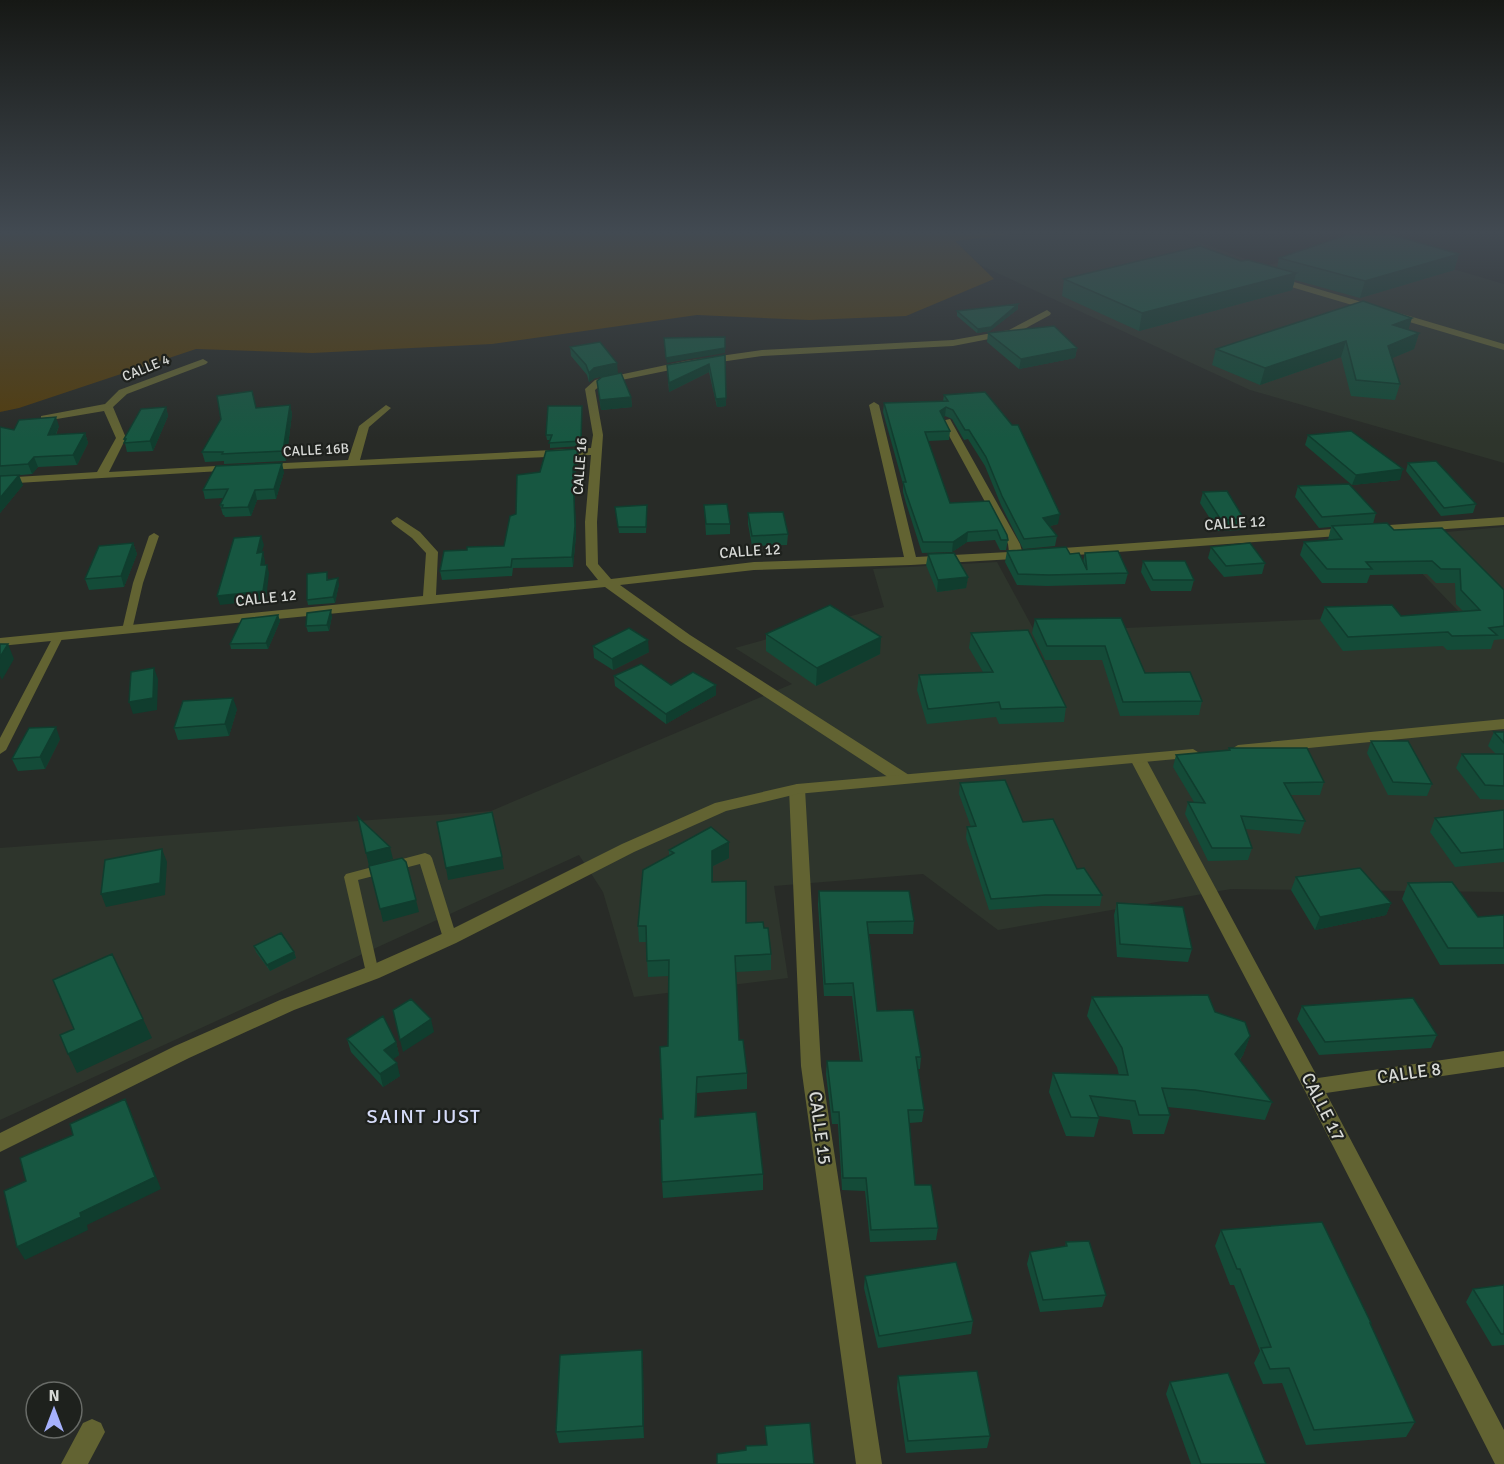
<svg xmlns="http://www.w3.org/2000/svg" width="1504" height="1464" font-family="Signika,sans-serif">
<rect width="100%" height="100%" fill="#282b27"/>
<path fill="#2e352c" d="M1012,234H1177L1265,266L1357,241L1504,284V463L1250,390L980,265L955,241Z
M1504,527V892L1231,889L998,930L923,874L774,886L788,978L634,997L603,892L579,855L0,1120V848L491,811L792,684L735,648L884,607L873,569L997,562L1035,632L1460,613L1387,537Z"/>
<path fill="#533d0d" d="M0,234H1012L955,241L994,279L906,316L810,320L697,315L492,344L312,353L196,349L19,408L0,412Z"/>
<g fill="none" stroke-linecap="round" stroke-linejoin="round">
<path fill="#626332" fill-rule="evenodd" d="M154,533L159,536L143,583L132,630L131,632H123L122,630L133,583L149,536Z
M58,634L63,637L6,750L0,754V738L53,637Z
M425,853L430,855L432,858L457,938L455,942L450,943L445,942L443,938L420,864L358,880L379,973L377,977L372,979L367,977L344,877L346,874Z"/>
<path fill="#626332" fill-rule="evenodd" d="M1274,276L1504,344V350L1271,281L1270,279Z
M1047,310L1051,313L1050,315L1015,334L953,346L762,356L685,367L602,384L595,390L603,435L597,522L598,564L611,579L754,562L904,557L869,405L874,402L879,405L916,557L1009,552L1008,544L941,421L950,419L1020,544L1022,551L1029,552L1031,555L1029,558L911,565L754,570L620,585L690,635L909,775L911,779L909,783H897L680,641L605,587L0,646V638L423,596L426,553L412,538L393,524L391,521L397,517L420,532L438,552L436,595L598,580L586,565L585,522L591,455L264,470L258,467L264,464L348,460L359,426L386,405L391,408L369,427L360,460L591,448L593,435L585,389L595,380L685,361L762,350L953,340L1009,330Z
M203,359L208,362L206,364L127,394L113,407L126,438L109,472L234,465L238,466V470L0,484V478L97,472L116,438L104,411L45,421L41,420V416L105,404L119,390Z
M1504,517V525L1375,534L1369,530L1375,526Z
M1348,528L1354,532L1352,535L1049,557L1043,553L1049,549Z
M1138,754L1146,759L1318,1078L1504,1051V1067L1326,1093L1504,1430V1464H1495L1306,1093L1130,759Z
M797,784L805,789L821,1066L882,1464H856L801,1066L789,789Z
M92,1419L101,1423L105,1432L88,1464H61L83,1423Z"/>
<path fill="#626332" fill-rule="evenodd" d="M1504,719V729L1238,755L1230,750L1238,745Z
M1193,749L1201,754L1198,757L797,794L726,811L634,852L456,943L379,978L294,1010L189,1058L0,1152V1133L175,1046L280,1000L365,968L444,933L622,844L715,803L797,784Z"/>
</g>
<path fill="#144b38" d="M1459,254L1454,270L1360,298L1295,280L1292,290L1139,331L1062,296L1064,279L1241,261L1277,268L1279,258Z
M1018,304V309L990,331L977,333L957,316V311Z
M1408,330L1419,333L1414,349L1392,358L1400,384L1395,400L1351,396L1341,357L1260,385L1212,365L1216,349Z
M988,333L1077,348L1075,358L1019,369L987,342Z
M570,347L618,373L595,378L589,382L587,375L571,356Z
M725,355L726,406L717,407L709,372L669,392L667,365Z
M597,381L631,397L632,407L601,410Z
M944,395L1058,524L1050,526L1057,536L1055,546L1023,549L1001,505L985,466L968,439L964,440L952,419L945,416L943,417L950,431L949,440L928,441L950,503L989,501L1008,540L1006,550H1000L995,540L967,542L952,552L922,553L906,503L903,492V484L883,412L884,403L943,401Z
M290,405L292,414L286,461L224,464V461L205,462L202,452L256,408Z
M166,407L168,416L153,451L127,452L124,439Z
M582,411L581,446L550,448V440H547L546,435Z
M59,426L56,435L85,433L88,443L77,465L38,467L32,474L11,476L23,485L0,513V427L14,430Z
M1308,435L1400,480L1352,485L1305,445Z
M579,458L574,479L576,535L573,567L513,568L512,576L442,580L440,571L467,550L504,546L540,472Z
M1408,463L1476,504L1473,513L1441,516L1406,471Z
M284,472L276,499L257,500L251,516L225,517L224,515H223L220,505L223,498L205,499L203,490Z
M1298,486L1376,513L1373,524L1394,530L1504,590V639L1494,640L1491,649L1447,650L1443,646L1343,651L1320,620L1325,607L1401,616L1463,611L1456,604L1455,583H1436L1427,574L1370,575L1367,583H1322L1300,555L1304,542L1328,540L1331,527L1319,528L1295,497Z
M1203,492L1244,519L1241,530L1218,531L1200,503Z
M704,505L730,524V534L706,535Z
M647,510L646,533H619L616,512Z
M748,513L788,534L787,545L752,546L748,524Z
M133,543L137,554L124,587L89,590L85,579Z
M1211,547L1265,563L1262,574L1224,577L1208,558Z
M1007,551L1070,554L1083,562L1085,553L1128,573L1125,584L1047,586L1017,585L1005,562Z
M928,554L968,577L966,588L937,592L926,565Z
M1143,561L1194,580L1191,591H1151L1141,572Z
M328,577V580L339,584L335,603L308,605L307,600Z
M278,615L280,621L268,649H231L230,644Z
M332,616L329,631L308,632L306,626Z
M1121,618L1145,673L1202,701L1199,715L1120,716L1102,660H1045L1032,633L1035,619Z
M971,633L1066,707L1064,722L999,724L996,717L927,724L917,690L919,675L983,672L969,648Z
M766,634L880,654L816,686L766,651Z
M593,646L649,652L613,670L594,658Z
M614,676L671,685H716V695L666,724L615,686Z
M237,709L229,736L178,740L174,728Z
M1494,732H1504V800L1480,799L1456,768L1462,754H1496L1488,746Z
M60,739L45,769L18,771L12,759Z
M1371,741L1432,784L1427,796L1388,795L1367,753Z
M1229,748L1324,782L1320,795H1291L1305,821L1300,834L1245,829L1252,848L1248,860L1208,861L1185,814L1188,802H1194L1173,767L1176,755L1228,750Z
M960,783L1023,822L1077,869L1102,895L1100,906H1042L989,910L966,838L967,827H971L959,794Z
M1504,810V862L1455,867L1430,832L1435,818Z
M729,842V858L713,866V882L746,923L764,928L771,954V970L736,972L739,1040L747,1073V1089L697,1093L696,1117L763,1174V1190L663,1198L662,1182L663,1119L668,1046L669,976L648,977L646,942H639L638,926L669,855V850Z
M1296,877L1391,903L1386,915L1315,930L1291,890Z
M1408,883L1478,917L1504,915V964L1440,965L1402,899Z
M819,891L914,921L913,934H869L877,1011L921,1057L920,1069H918L924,1110L922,1122L909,1123L915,1185L938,1228L936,1240L870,1242L865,1191L842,1190L838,1124H832L826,1074L827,1061H860L852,996H824L818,904Z
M1117,903L1192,949L1188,962L1117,957L1114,915Z
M254,946L294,952L296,958L270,971L256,952Z
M1092,997L1215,1012L1250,1036L1243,1055L1240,1060L1272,1102L1265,1120L1188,1109L1167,1107L1170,1115L1164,1134H1133L1130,1120L1098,1116L1099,1118L1094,1137L1066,1136L1049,1092L1053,1073L1119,1075L1117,1067L1087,1016Z
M1302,1006L1437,1035L1431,1048L1319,1055L1297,1019Z
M347,1039L396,1042L399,1055L393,1059L400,1076L383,1087L351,1052Z
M1221,1230L1371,1323L1370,1325L1415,1422L1406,1437L1306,1445L1282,1383L1263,1384L1254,1363L1260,1351L1234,1285H1230L1215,1246Z
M1066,1242L1106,1295L1102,1307L1040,1312L1027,1264L1030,1252L1065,1247Z
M865,1276L973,1321L971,1334L878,1348L864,1288Z
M1504,1285V1345L1492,1346L1466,1302L1473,1289Z
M642,1350L643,1362L644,1438L559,1443L556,1432Z
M898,1376L990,1436L987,1448L906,1453L897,1388Z
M1170,1382L1266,1464H1191L1166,1394Z"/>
<path fill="#103d2e" d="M1459,254L1454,270L1360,298L1365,281Z
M1296,273L1292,290L1139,331L1142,313Z
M1018,304V309L990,331L977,333L978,329Z
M1412,318L1407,334L1393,325Z
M1419,333L1414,349L1383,362L1388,346Z
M1346,341L1341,357L1260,385L1265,368Z
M725,348V353L667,363L666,358Z
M1077,348L1075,358L1019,369L1021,359Z
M617,363L618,373L595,378L589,382V373L594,368Z
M709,364V372L669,392V383Z
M631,397L632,407L601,410L600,400Z
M726,398V406L717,407L716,399Z
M290,405L292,414L286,461L283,451Z
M166,407L168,416L153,451L150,441Z
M946,407L945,416L939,420L940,411Z
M56,417L59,426L51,445L48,435Z
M85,433L88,443L77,465L73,455Z
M578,449L579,458L574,479L576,535L573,567L572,557L573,470Z
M34,457L38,467L32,474L28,464Z
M282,463L284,472L276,499L274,489Z
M1403,469L1400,480L1352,485L1356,475Z
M19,475L23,485L0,513V498Z
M255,490L257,500L251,516L248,507Z
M1060,514L1058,524L1042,528L1043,518Z
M968,532L967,542L952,552L953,542Z
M261,536L264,545L259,562L257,553Z
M133,543L137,554L124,587L121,576Z
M263,552L265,561L264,574L261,565Z
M267,565L269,573L266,600L220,605L217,596Z
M968,577L966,588L937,592L938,580Z
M338,578L339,584L335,603L333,597Z
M331,610L332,616L329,631L327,625Z
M278,615L280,621L268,649L266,643Z
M881,637L880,654L816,686L817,668Z
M648,640L649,652L613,670L612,659Z
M8,644L14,659L2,680L0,676V657Z
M154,668L158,679L157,710L133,714L129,702Z
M716,685V695L666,724V714Z
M233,698L237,709L229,736L225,724Z
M56,727L60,739L45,769L40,757Z
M729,842V858L713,866V897L712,851Z
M390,847L393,859L369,866L366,853Z
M162,849L167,862L165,895L106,907L101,894Z
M502,857L504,869L448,880L446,868Z
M416,900L419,912L383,922L380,909Z
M1391,903L1386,915L1315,930L1320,917Z
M294,952L296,958L270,971L267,965Z
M143,1019L152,1038L77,1073L68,1054Z
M431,1019L434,1032L403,1052L400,1040Z
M1250,1036L1243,1055L1229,1073L1235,1054Z
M396,1042L399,1055L388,1063L384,1050Z
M397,1063L400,1076L383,1087L380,1074Z
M697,1077V1093L696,1132L695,1117Z
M125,1099L131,1112L161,1189L87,1225L88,1230L25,1260L17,1247L80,1213Z
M642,1350L643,1362L644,1438L643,1426Z"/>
<path fill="#175741" stroke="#103d2e" stroke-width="1.5" d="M1349,234H1389L1459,254L1365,281L1279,258Z
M1200,246L1241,261L1248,260L1296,273L1142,313L1064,279Z
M1363,301L1412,318L1393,325L1419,333L1388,346L1400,384L1356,380L1346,341L1265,368L1216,349Z
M1018,304L991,327L978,329L957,311Z
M1054,326L1077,348L1021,359L988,333Z
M725,337V348L666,358L664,338Z
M600,342L617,363L594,368L589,373L586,365L570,347Z
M725,355L726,398L716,399L709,364L669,383L667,365Z
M621,373L631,397L600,400L597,381L602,377Z
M252,391L256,408L290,405L283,451L222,454L223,452H202L221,419L217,396Z
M985,392L1012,425H1018L1060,514L1043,518L1057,536L1024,539L1002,496L986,457L969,430H965L953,410L946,407L940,411L950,431L925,432L950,503L989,501L1007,535L1008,540H1001L997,530L968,532L953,542H923L906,493L903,482H906L884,403L948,401L944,395Z
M548,406H582L581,441L549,443L552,435H546Z
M166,407L150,441L124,443L126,439H124L141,409Z
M56,417L48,435L85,433L73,455L34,457L28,464L0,466V427L14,430L19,420Z
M1351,431L1403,469L1356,475L1308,435Z
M578,449L573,470L575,526L572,557L512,559L511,567L440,571L444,551L467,550V547L504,546L510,516L516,514L517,475L540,472L546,451Z
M1436,461L1476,504L1444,508L1408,463Z
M282,463L274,489L255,490L248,507L222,508L223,505H220L228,489L203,490L216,466Z
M19,475L0,498V476Z
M1349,484L1376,513L1322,517L1298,486Z
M1227,491L1244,519L1221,520L1203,492Z
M727,504L730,524H706L704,505Z
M647,505L646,527H618L615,507Z
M783,512L788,534L752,536L748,513Z
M1387,523L1394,530L1442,528L1504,590V626L1489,628L1497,635L1452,636L1448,632L1348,637L1325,607L1392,605L1401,616L1480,610L1461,590L1460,569H1441L1432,561L1366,562L1372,569H1327L1304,542L1342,539L1332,526Z
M261,536L257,553L263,552L261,565H267L263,591L217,596L234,538Z
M133,543L121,576L85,579L99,546Z
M1250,543L1265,563L1226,566L1211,547Z
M1066,547L1070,554L1079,553L1087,570L1085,553L1118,551L1128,573L1049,575L1018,574L1007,551Z
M954,553L968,577L938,580L928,554Z
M1143,561H1185L1194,580H1153Z
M327,572V580L338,578L333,597L307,600V574Z
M830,605L881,637L817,668L766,634Z
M331,610L327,625L306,626L307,613Z
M278,615L266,643L230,644L242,619Z
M1121,618L1145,673L1190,672L1202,701L1123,702L1105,646H1047L1035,619Z
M629,628L648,640L612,659L593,646Z
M1028,630L1066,707L1001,709L999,702L928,709L919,675L993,672L971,633Z
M0,644H8L0,657Z
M641,664L671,685L693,672L716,685L666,714L614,676Z
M154,668L153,698L129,702L131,672Z
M233,698L225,724L174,728L183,701Z
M56,727L40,757L12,759L29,728Z
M1494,732H1504V743Z
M1371,741H1408L1432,784L1393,782Z
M1229,748H1307L1324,782L1284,783L1305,821L1241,816L1252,848H1212L1188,802L1205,803L1176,755L1230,750Z
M1462,754H1504V786L1485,785Z
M1005,780L1023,822L1053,819L1077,869L1084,868L1102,895H1045L991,899L967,827L976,826L960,783Z
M1504,810V849L1461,853L1435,818Z
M492,812L502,857L446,868L437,822Z
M358,817L390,847L366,853Z
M711,827L729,842L712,851V882L746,881V923L763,922L764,928H768L771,954L735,956L739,1040H743L747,1073L697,1077L695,1117L756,1112L763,1174L662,1182L660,1119H663L660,1047L668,1046L669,960L647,961L646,926H638L643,870L674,853L669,850Z
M162,849L160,883L101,894L105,860Z
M402,858L406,862L416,900L380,909L369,866Z
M1360,868L1391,903L1320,917L1296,877Z
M1452,882L1478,917L1504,915V948H1448L1408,883Z
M819,891H909L914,921L867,922L877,1011L913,1010L921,1057H916L924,1110H908L915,1185H931L938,1228L871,1230L866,1178H843L839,1112H833L827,1061H862L853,983L825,984Z
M1117,903L1183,907L1192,949L1120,944Z
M281,933L294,952L267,965L254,946Z
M112,954L143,1019L68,1054L60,1035L74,1029L53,980Z
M1208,995L1215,1012L1245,1022L1250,1036L1235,1054L1272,1102L1195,1090L1162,1088L1170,1115H1139L1135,1101L1090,1096L1099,1118L1071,1117L1053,1073L1128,1075L1122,1048L1092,997Z
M1413,998L1437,1035L1325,1042L1302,1006Z
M411,999L431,1019L400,1040L393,1010Z
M383,1016L396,1042L384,1050L397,1063L380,1074L347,1039Z
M125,1099L155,1177L80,1213L81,1217L17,1247L4,1191L26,1181L20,1158L73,1135L70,1124Z
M1322,1222L1371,1323H1370L1415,1422L1314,1430L1289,1368L1270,1369L1261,1348L1271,1347L1240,1269H1237L1221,1230Z
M1089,1241L1106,1295L1043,1300L1030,1252L1067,1246L1066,1242Z
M956,1262L973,1321L879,1336L865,1276Z
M1504,1285V1334H1501L1473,1289Z
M642,1350L643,1426L556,1432L560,1355Z
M977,1371L990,1436L908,1441L898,1376Z
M1228,1373L1266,1464H1201L1170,1382Z
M810,1423L814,1464H717V1454L746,1450V1446L767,1445L765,1426Z"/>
<linearGradient id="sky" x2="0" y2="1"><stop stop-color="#161815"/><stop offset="0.53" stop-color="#424a52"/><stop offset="1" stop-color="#424a52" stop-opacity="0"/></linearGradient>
<rect width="1504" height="439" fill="url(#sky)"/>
<g text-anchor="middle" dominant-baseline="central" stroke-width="4.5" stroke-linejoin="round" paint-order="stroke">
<g font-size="14" fill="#d8dad7" stroke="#1e211d">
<text transform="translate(146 368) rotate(-22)">CALLE 4</text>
<text transform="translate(316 450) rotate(-3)">CALLE 16B</text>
<text transform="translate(580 466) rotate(-86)">CALLE 16</text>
</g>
<g font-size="15" fill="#d8dad7" stroke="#1e211d">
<text transform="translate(1235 523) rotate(-4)">CALLE 12</text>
<text transform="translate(750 551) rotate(-4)">CALLE 12</text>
<text transform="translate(266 598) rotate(-6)">CALLE 12</text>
</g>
<g font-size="18" fill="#d8dad7" stroke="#1e211d">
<text transform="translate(1409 1073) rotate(-8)">CALLE 8</text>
<text transform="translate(1323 1107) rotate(63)">CALLE 17</text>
<text transform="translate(820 1128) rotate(82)">CALLE 15</text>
</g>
<g font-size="20" letter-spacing="1.5" fill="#d6dcf9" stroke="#1e211d">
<text x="424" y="1116">SAINT JUST</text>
</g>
</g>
<g transform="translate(54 1410)"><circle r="28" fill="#1e211d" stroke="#686b67" stroke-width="1.5"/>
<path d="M0-4.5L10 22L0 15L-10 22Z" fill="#a6b1fc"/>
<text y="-9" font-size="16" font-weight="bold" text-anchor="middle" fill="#d8dad7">N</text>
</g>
</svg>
